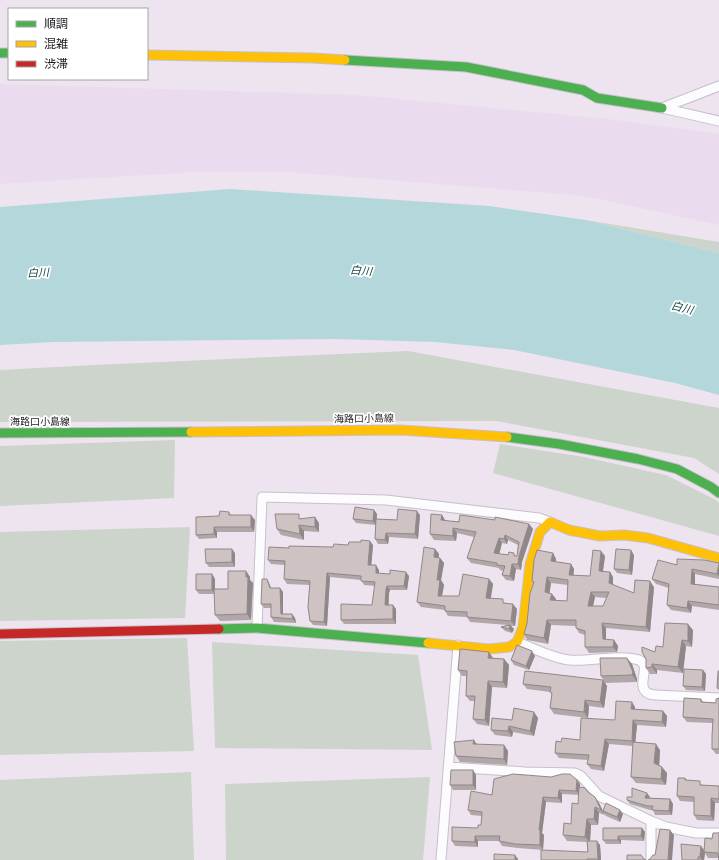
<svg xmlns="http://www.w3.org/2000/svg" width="719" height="860" font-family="Signika,'Noto Sans JP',sans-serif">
<rect width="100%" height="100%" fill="#ede4f0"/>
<path fill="#eadbef" d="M0,84L357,95L608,119L719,134V225L585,196L291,172H194L0,184Z"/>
<path fill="#cdd4cb" d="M586,220L719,242V253Z
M408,351L719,408V474L694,458L496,421L0,422V370L94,365Z
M175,440L174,498L0,506V446Z
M500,444L584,457L666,475L716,500L719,503V536L493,473Z
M190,527L185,618L0,621V532Z
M187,638L194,751L0,755V641Z
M212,642L418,655L432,750L215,748Z
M191,772L194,860H0V780Z
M430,777L423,860H226L225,784Z"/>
<path fill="#b4d7dc" d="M230,189L489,206L586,220L719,253V395L675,383L514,350L435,342L336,339L54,342L0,345V207Z"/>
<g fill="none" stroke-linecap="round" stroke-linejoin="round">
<defs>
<path id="street" d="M662,108L719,86
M662,108L719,121
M257,628L262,497L386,500L539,518L550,522
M517,642C533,648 552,658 569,660C588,662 623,654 639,660C651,665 638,683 645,691C648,694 653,695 656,695L719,698
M449,767L525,772L575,773L581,776L599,796L651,821L666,827L696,833H719
M441,860L458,645
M651,860V821"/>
<path id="fast" d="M0,53H9
M345,60L466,67L583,90L597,98L662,108
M0,433L191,432
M507,437L559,444L638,459L677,469L711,487L719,493
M219,629L257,628L428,643"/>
<path id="slow" d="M147,55L313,58L345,60
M191,432L401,430L507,437
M428,643L489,649L509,647L517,642L523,627L530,564L540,532L550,522L569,530L600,536L624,535L648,538L719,558"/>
<path id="jam" d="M0,634L219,629"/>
</defs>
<use href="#street" stroke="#c7c0c9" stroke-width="11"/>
<use href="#fast" stroke="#c7c0c9" stroke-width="11"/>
<use href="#slow" stroke="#c7c0c9" stroke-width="11"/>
<use href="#jam" stroke="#c7c0c9" stroke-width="11"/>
<use href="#street" stroke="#fcfbfd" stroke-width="9"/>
<use href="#fast" stroke="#4caf50" stroke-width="9"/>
<use href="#slow" stroke="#ffc107" stroke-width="9"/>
<use href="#jam" stroke="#c62828" stroke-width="9"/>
</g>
<path fill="#b1a7a8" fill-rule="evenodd" d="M374,510L377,514V519L397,520L420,515L418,539L389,537L388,544H378L375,539L376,525L356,523L353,519Z
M229,512L231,515L255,520L254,532H217V538L199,539L196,535L219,516Z
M442,515L445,521L529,524L533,529L522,562L521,570L516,569L514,581L506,580L502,575L504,571L500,570L499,568L471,563L467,558L474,537L457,533L456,541L434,540L430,534ZM508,540L518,545L517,556L499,554L502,543L507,544Z
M302,518L319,523V532L304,531V540L281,535L277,529Z
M348,545H373L371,565L379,570V574L409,576L407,590H390L389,593V605L396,609V624H344L341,620L372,605L375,586L364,585L361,580L330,577L327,626L313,625L310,621V585L287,584L284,579L285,565L271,564L268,560L289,548L333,547Z
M435,549L439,554L438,558H440L444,563L441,580L444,585L442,596H459L489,579L493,584L490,599L506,603L517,609L515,626H511L514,629L512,633L505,631L501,627L508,625L470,622L467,617L448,616L445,611V610L421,607L417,602Z
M235,553V567H209L206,563Z
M553,553L556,559V562L571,564L574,569L573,575L590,576L605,556L603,572H610L613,577V585L634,593L654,587L650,632L606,628V640H614L618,646L617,652L589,653L585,647V635L579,633L576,628V626L551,625L548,644L527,640L524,634L527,623L533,584L532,581ZM551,583L568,585L567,601L556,600V599L552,594L549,593ZM595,597L607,598L603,606H593Z
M634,555L632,575L617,573L614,569Z
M677,565H719V579L695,574V584L719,587V610L692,606L691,613L671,610L667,605L669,588L656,584L652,579Z
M246,571L250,577V580L253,583L251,620L220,621L215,615V594H199L196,590L212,574L215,579V589H228Z
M267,579L269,583L271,588H280L283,592V614H292L295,618L296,623L274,622L271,617V608H264L261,604Z
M693,630L692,647L686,646L683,673L657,670V674H650L646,668L655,652L663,647Z
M535,656L529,670L514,665L511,660Z
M493,658L504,659L509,665L507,688L492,687L489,726L477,724L473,719L475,701H470L466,696V676H462L458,670Z
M632,664L637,679V682L605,683L601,676Z
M703,670L706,674L705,691L686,690L683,686Z
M603,680L607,686L604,708L589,706L588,718L554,714L550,708L552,695L550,692L527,689L523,684Z
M719,698V754H716L712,749L713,723L687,722L683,717L701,699L704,703H716Z
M635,707V709L663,711L667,716L666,727L637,725L635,743L660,750L659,765L667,773L666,785L636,783L631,777L633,746L609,744L604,771L591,769L587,764L588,760L559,758L555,753L561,742L580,740L615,720Z
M538,718L534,736L513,732L512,737L495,735L491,730L512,720Z
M504,745L508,751L507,765L460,762L456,756Z
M473,770L476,775V790H453L450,785Z
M685,778L687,780L703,785L719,786V803H715L714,821L697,820L694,815V802L680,801L677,796Z
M577,780L580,784V787L585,788L588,793L599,803L603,811L623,814L620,822L606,816L604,813L605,815L599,813L598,825H591L590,841L600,845L601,860H541L588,852L587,842L567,841L563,835L571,824L578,804L579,795L562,794V803L546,802L542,833L544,835L543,850L518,848L502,846L499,841H478V847L455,846L452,841L478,828L481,825L482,816L471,815L468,810L492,795Z
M650,797V798L670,799L673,804L672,815H655L653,810H650L630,804L627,800Z
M642,828L645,832L644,841L621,840V844H606L603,840Z
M718,833V858H708L705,853L704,860H682L704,850L712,839Z"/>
<path fill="#908888" d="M374,510L377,514L376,525L373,521Z
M417,511L420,515L418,539L415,534Z
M251,515L255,520L254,532L251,527Z
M442,515L445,520V526L441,520Z
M315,517L319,523V532L315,527Z
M529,524L533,529L522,562L521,570L518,564L519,556Z
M299,525L304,531V540L300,534Z
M214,527L217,532V538L214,534Z
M453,528L457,533L456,541L453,536Z
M386,533L389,537L388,544L385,540Z
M505,535L508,540L507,544L504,539Z
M499,538L502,543L498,559L494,553Z
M370,541L373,545L371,569L368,565Z
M232,549L235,553V567L232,562Z
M435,549L439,554L438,562L434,557Z
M631,550L634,555L632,575L629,570Z
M601,551L605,556L602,577L599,571Z
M553,553L556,559L555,567L551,561Z
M440,558L444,563L441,580L444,585L441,601L438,596L437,580Z
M512,564L516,569L514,581L510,576Z
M571,564L574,569L573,580L569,575Z
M376,565L379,570V578L376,573Z
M719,565V576L717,574Z
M692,569L695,574V589L691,584Z
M246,571L250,577V580L253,583L251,620L247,614Z
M406,572L409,576L407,590L404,586Z
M610,572L613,577V588L609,583Z
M327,573L330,577L327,626L324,622Z
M212,574L215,579V594L212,590Z
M547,577L551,583L549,597L545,592Z
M267,579L269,583L273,593L270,588Z
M489,579L493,584L490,604L486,598Z
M650,581L654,587L650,632L646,627Z
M387,586L390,590L389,593L388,609L385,605L386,589Z
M280,588L283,592V618L281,614Z
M591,592L595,597L592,611L588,606Z
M552,594L556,599L554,605L550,600Z
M688,601L692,606L691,613L687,608Z
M513,604L517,609L515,626L511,621Z
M393,605L396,609V624L393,619Z
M292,614L295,618L296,623L293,619Z
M547,620L551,625L548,644L544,638Z
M602,623L606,628V645L603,639Z
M688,624L693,630L692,647L688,641Z
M510,625L514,629L512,633L509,629Z
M614,640L618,646L617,652L613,647Z
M682,640L686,646L683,673L678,667Z
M532,651L535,656L529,670L526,666Z
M489,652L493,658L492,664L488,658Z
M627,658L632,664L637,679V682L632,675Z
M504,659L509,665L507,688L503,682Z
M652,664L657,670V674L652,667Z
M703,670L706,674L705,691L702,687Z
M603,680L607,686L604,708L600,702Z
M488,681L492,687L489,726L485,720Z
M585,700L589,706L588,718L584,712Z
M632,702L635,707V714L631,709Z
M663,711L667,716L666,727L662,722Z
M534,712L538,718L534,736L530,731Z
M633,720L637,725L635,746L632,741Z
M509,726L513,732L512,737L508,731Z
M605,739L609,744L604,771L601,766Z
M474,740L478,746L473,744Z
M656,744L660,750L659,770L654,763Z
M504,745L508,751L507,765L504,759Z
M662,767L667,773L666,785L661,779Z
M473,770L476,775V790L473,785Z
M577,780L580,784V795L576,791Z
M559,790L562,794V803L558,798Z
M647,793L650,797L648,802L645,798Z
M543,797L546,802L542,833L544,835L543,850L540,845L539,830Z
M595,797L599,803L605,815L601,810Z
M711,798L715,803L714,821L711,816Z
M670,799L673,804L672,815L669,811Z
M595,807L599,813L598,825L594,819Z
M620,810L623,814L620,822L617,817Z
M587,819L591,825L590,842L585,837Z
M642,828L645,832L644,841L641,836Z
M670,830L674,835L672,860H668Z
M475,836L478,841V847L475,842Z
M618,836L621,840V844L618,840Z
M597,841L600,845L601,860H598V859Z
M701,846L705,851L704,852L705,853L704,860H702L700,857Z
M515,855L518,859V860H515Z"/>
<path fill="#cec2c3" stroke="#908888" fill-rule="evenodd" d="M355,507L374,510L373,521L353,519Z
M398,509L417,511L415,534L386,533L385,540L375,539L376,519L397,520Z
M220,511L229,512V515H251V527H214V534L196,535V517L219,516Z
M275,514H299V519L315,517V527L299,525L300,534L277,529Z
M431,514L442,515L441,520L459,522L460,515L495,520V517L529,524L519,556L518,564H512L510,576L502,575L505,566L497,565V563L467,558L476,532L453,528V536L430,534ZM505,535L519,542L517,556H514V553L509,552L508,555L494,553L499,538L504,539Z
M361,540L370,541L368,565H376V573L390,574V570L406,572L404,586H387L386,589L385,605H393V619L341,620V604L372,605L375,582L361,581V576L327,573L324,622L310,621L308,607L310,581L284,579L285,561L268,560L269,547L289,548V546L333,547L334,544L348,545L349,542H361Z
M424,547L435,549L434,557L440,558L437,580H440L438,596H459L463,574L489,579L486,598L503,599V603L513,604L511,621L467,617V612L445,611V606L417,602Z
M205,549H232V562L206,563Z
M616,549L631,550L629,570L614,569Z
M537,550L553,553L551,561L571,564L569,575L590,576L593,550L601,551L599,571L610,572L609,583L634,593L635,580L650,581L646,627L602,623L603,639L614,640L613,647H585V631L576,628V620H547L544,638L524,634L527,623L530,593L534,582L532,581L534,560ZM547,577L568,580L567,601L550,600L552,594L545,592ZM591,592H609L603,606H588Z
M677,559L704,560L719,563L717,574L692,569L691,584L719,587V605L688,601L687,608L667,605L669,584L652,579L658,560L677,565Z
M228,571H246V577H248L247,614L215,615L214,589H228Z
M196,574H212V590H196Z
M262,579H267L270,588H280L281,614H292L293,619L271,617V604H261Z
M665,623L688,624V641L682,640L678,667L652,664V667L646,668V659L642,652V647L655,652L656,646L663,647Z
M510,625L509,629L501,627Z
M517,645L532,651L526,666L511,660Z
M460,649L489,652L488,658L504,659L503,682L488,681L485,720L473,719L475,696H466L467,671L458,670Z
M600,658H627L633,672L632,675L601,676Z
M684,669L703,670L702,687L683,686Z
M525,671L603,680L600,702L585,700L584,712L550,708L552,693L550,692L551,687L523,684Z
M718,671H719V689L717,688Z
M684,698L701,699V702L716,703V699L719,698V749H712V736L713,719L683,717Z
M616,701L632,702L631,709L663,711L662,722L633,720L632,741L605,739L601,766L587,764L589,755L555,753L556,741L561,742L562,738L580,740L581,718L615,720Z
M514,708L534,712L530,731L509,726L508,731L491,730L492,718L512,720Z
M474,740L473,744L504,745V759L456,756L454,742Z
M633,742L656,744L654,763L662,767L661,779L631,777Z
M451,770H473V785H450Z
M513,774L551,777L562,774H570L577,780L576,791L559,790L558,798L543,797L539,830H540V845L515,844L499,841L500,836H475V842L452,841V827L478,828V825H481L482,812L468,810L471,791L492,795L494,779Z
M678,778H685V780L700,781V785L719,786V799L711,798V816L694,815V797L677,796Z
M579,787L585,788L588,792L595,797L601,810L595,807L594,819H587L585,837L563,835L564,823L571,824L572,803L578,804Z
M632,788L647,793L645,798L670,799L669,811L652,810L653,806H647L627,800V797H632Z
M606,803L620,810L617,817L603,811Z
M603,828H642L641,836H618V840H603Z
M660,829L670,830L668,860H648L650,859L653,855H655Z
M719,832V860L718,853L704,852L705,838L712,839L713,833H718Z
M587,841H597L598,859H587V860H541V850L588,852Z
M681,844L701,846L700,857H698V860H682Z
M494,854L515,855V860H494Z
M627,855H641L644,859L646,860H627Z"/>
<g text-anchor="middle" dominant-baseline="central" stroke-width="3.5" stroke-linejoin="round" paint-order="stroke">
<g font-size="10" fill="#201b22" stroke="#fff">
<text transform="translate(364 419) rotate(-1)">海路口小島線</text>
<text x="40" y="422">海路口小島線</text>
</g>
<g font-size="11" font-style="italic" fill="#18484b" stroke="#fff">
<text transform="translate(361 271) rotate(5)">白川</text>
<text transform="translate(38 273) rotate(-2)">白川</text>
<text transform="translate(682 308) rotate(14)">白川</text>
</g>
</g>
<rect x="8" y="8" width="140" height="72" fill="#ffffff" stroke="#a6a4a7"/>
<rect x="16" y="21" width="20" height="6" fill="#4caf50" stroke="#a6a4a7"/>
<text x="44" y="28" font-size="12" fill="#201b22">順調</text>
<rect x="16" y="41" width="20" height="6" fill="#ffc107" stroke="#a6a4a7"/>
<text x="44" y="48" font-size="12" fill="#201b22">混雑</text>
<rect x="16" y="61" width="20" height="6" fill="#c62828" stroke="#a6a4a7"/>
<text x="44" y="68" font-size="12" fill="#201b22">渋滞</text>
</svg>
